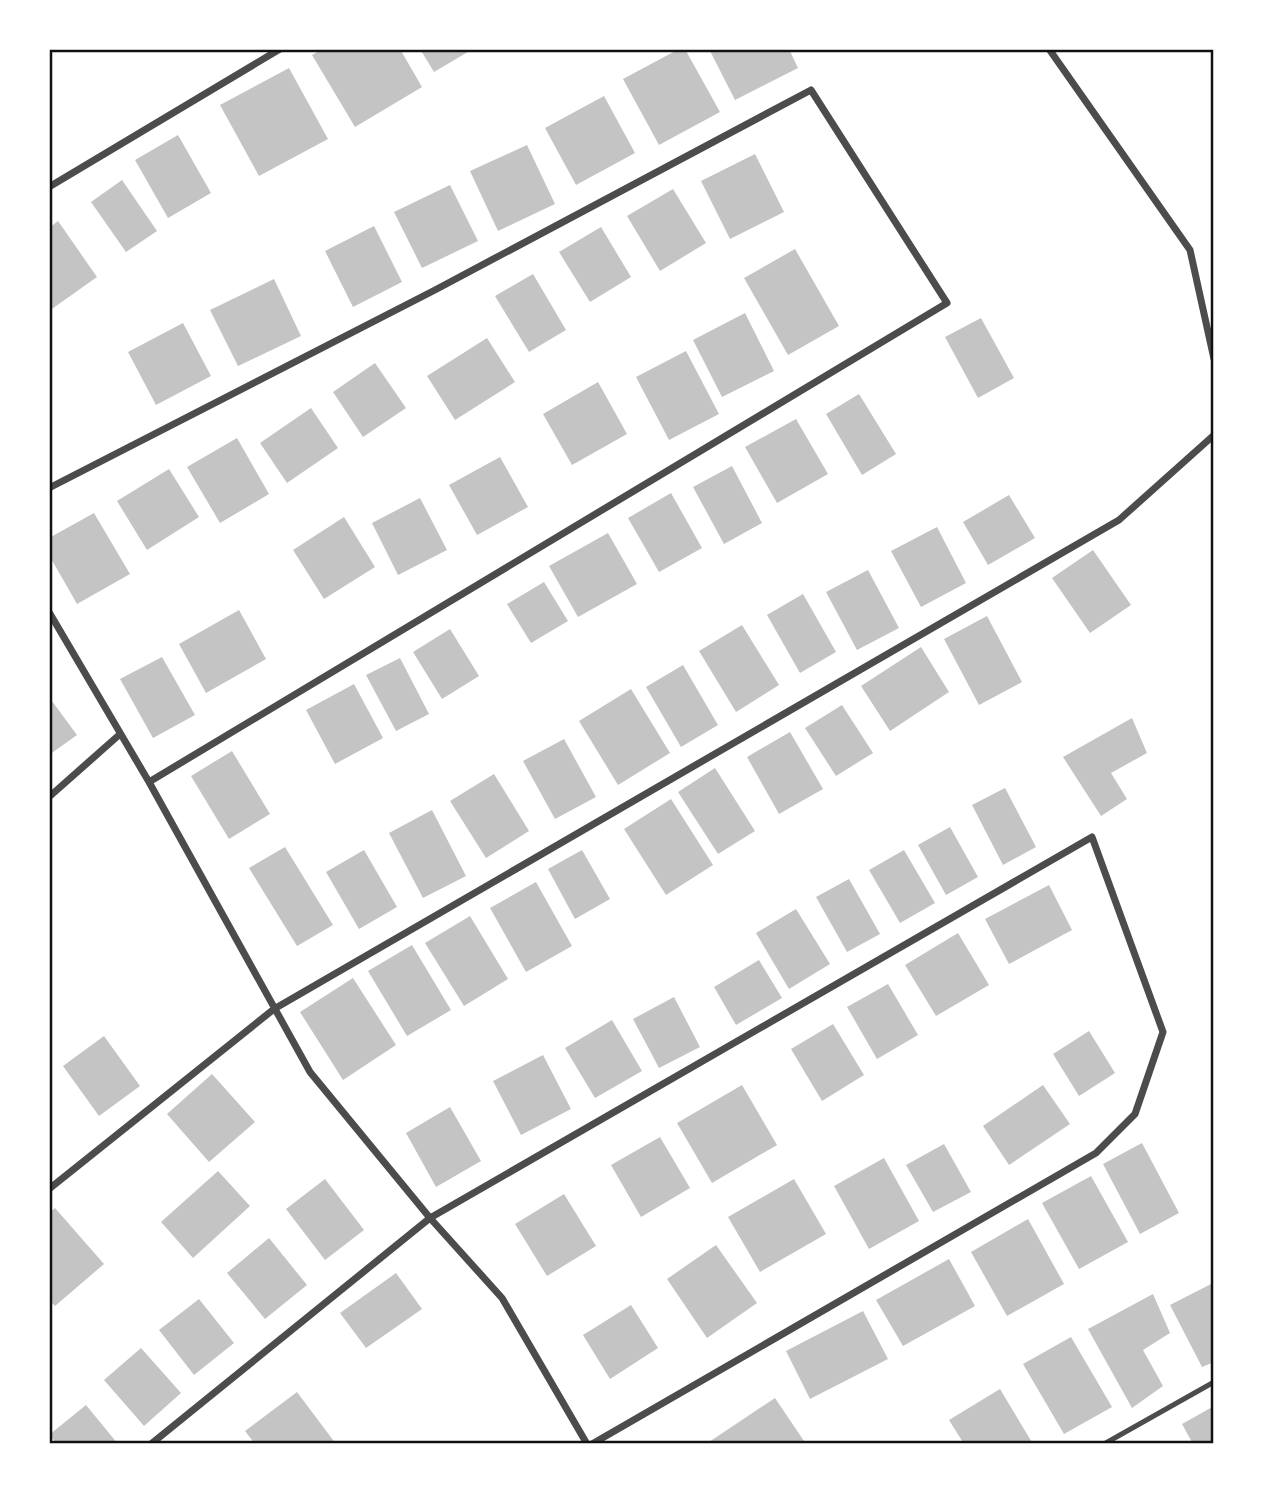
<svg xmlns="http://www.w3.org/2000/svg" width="1263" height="1493" font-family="'Golos Text',sans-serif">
<rect width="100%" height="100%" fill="#fff"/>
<path fill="#c4c4c4" d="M323,49H400L422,87L355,127L312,55Z
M420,49H473L434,72Z
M679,49H685L720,112L659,145L623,79Z
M709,49H789L798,68L735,100Z
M289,68L328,139L259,176L220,105Z
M604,96L635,153L576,185L545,128Z
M178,135L211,193L168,218L135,160Z
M527,145L555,204L498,231L470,171Z
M755,154L784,212L730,239L701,181Z
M122,180L157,231L126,252L91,202Z
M450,185L478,241L422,268L394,212Z
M673,189L706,243L660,271L627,216Z
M58,221L97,277L49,311V228Z
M374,226L402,282L353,307L325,251Z
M601,227L631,277L590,302L559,252Z
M795,249L839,326L788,355L744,278Z
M533,274L566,330L529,352L495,296Z
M274,279L301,336L238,366L210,310Z
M745,313L774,371L722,397L693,340Z
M981,318L1014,378L978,398L945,337Z
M183,323L211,376L156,405L128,352Z
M487,338L515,382L455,420L427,376Z
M686,351L719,414L669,440L636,377Z
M375,363L406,408L363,437L333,392Z
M598,382L627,434L572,465L543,414Z
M859,394L896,454L862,475L826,414Z
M311,408L338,448L287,483L260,443Z
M796,419L828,474L777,503L745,447Z
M237,438L269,494L220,523L187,467Z
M500,457L528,507L477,535L449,485Z
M732,466L762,523L724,544L693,487Z
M169,469L199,517L147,550L117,501Z
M671,493L702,548L659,572L628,518Z
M1009,495L1035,538L988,565L963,522Z
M420,498L447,550L398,575L372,523Z
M94,513L130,574L77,604L49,555V538Z
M344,517L375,567L324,599L293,550Z
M937,527L966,583L921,607L891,551Z
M608,533L637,584L578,617L549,566Z
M1093,550L1131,605L1090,633L1052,578Z
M868,570L899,628L857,650L826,592Z
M544,582L568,621L531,643L507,604Z
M803,594L836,652L800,673L767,615Z
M239,610L266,659L206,693L179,644Z
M987,616L1022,682L979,705L944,639Z
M742,625L779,685L736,712L699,651Z
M450,629L479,676L442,699L413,652Z
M921,647L949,692L890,731L861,686Z
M162,657L195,715L153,738L120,679Z
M400,658L429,714L396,731L366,675Z
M683,665L718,725L681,747L646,687Z
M354,684L383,738L335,764L306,710Z
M631,689L670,753L618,785L579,721Z
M49,697L77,735L49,755Z
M842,705L873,753L836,776L805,728Z
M1132,718L1147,753L1111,773L1127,799L1101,816L1063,757Z
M790,732L823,789L779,814L747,757Z
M564,739L596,797L555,819L523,761Z
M232,751L270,814L229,839L191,776Z
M715,768L755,831L718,854L678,792Z
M494,774L529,831L486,858L450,801Z
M1005,788L1036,847L1003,865L972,805Z
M671,799L713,865L666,895L624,829Z
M432,810L466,876L423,898L389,833Z
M950,827L978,877L946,895L918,845Z
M285,847L333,925L297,946L249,868Z
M364,850L397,907L359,929L326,872Z
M582,850L610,899L575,919L548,869Z
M904,850L935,903L900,923L869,870Z
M849,879L880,934L847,952L816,897Z
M536,882L572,946L526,972L490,908Z
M1049,885L1072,930L1009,964L985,919Z
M796,909L830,964L789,989L756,933Z
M470,916L508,979L464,1006L425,943Z
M958,933L989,985L936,1016L905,965Z
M412,945L451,1010L407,1036L368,971Z
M759,960L782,998L736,1025L714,987Z
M353,978L396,1045L343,1080L300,1012Z
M888,984L918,1035L877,1059L847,1007Z
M674,997L700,1047L659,1068L633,1019Z
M612,1020L642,1071L595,1098L565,1048Z
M833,1024L864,1075L822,1101L791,1049Z
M1089,1031L1115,1073L1079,1096L1053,1054Z
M104,1036L140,1086L99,1116L63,1066Z
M543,1055L571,1109L521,1135L493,1081Z
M212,1074L255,1122L209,1162L167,1114Z
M742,1085L777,1145L712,1183L677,1123Z
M1043,1085L1070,1124L1009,1165L983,1126Z
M450,1107L481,1161L436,1187L406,1133Z
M660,1137L690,1188L641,1217L611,1165Z
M1142,1143L1179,1213L1140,1234L1103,1164Z
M944,1144L971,1192L933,1212L906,1165Z
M884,1158L919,1221L869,1249L834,1186Z
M218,1171L250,1206L193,1258L161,1222Z
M1091,1176L1128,1242L1079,1269L1042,1203Z
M325,1179L364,1230L325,1260L286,1209Z
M794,1179L826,1234L760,1272L728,1217Z
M564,1194L596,1246L547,1276L515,1224Z
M55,1208L104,1264L55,1306L49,1300V1213Z
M1028,1219L1064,1284L1007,1316L971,1252Z
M269,1238L307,1285L265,1319L227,1273Z
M716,1245L757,1303L707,1338L667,1279Z
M949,1259L975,1306L903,1346L876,1300Z
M396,1273L422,1309L366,1348L340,1313Z
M1211,1284L1214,1291V1362L1202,1367L1170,1305Z
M1153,1294L1170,1333L1143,1350L1163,1386L1132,1408L1088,1329Z
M199,1299L234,1343L194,1375L159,1330Z
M631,1305L658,1348L610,1379L583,1335Z
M863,1311L888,1359L810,1399L786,1351Z
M1071,1337L1112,1407L1064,1434L1023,1364Z
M141,1348L181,1393L144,1426L104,1380Z
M1000,1389L1033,1444H964L949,1420Z
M297,1392L336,1444H255L245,1431Z
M775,1398L806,1444H711L709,1442Z
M86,1405L118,1444H57L49,1435Z
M1214,1406V1444H1193L1182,1424Z"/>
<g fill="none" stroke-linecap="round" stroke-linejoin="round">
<path stroke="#4c4c4c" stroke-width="5" d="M1104,1444L1214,1382"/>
<path stroke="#4c4c4c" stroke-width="7" d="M1049,49L1190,250L1214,359
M49,187L280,49
M49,488L435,290L811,90L947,303L149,782
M49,612L149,782L310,1072L430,1218L502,1298L587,1444
M49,797L119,735
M49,1189L274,1009L1119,520L1214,435
M151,1444L430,1218L1092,837L1163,1032L1135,1114L1096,1153L592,1444"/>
</g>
<rect width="1263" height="1493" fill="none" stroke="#ffffff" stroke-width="102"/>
<rect x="51" y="51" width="1161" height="1391" fill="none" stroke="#111" stroke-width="2.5"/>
</svg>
